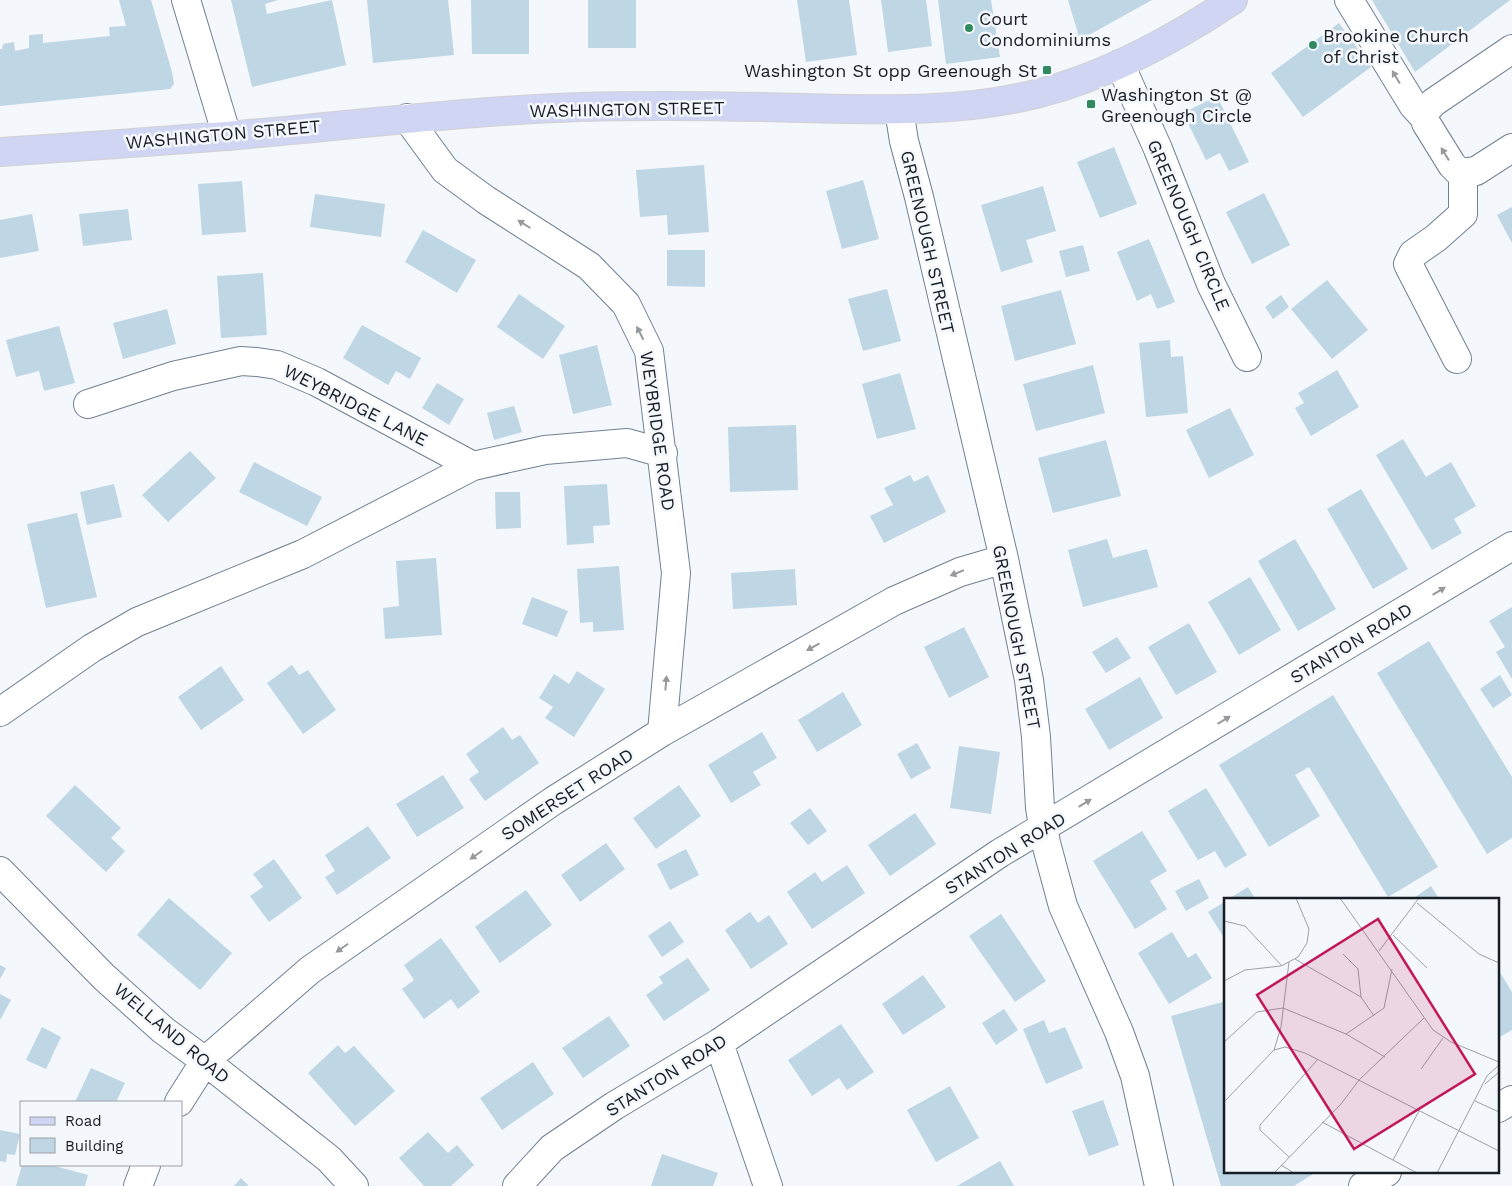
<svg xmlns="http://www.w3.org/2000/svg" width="1512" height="1186" font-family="'Work Sans',sans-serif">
<rect width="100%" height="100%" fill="#f4f7fb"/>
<path fill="#bfd6e5" d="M119,0H151L172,72L174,84L170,89L0,106V49H2L3,44L14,42L15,51L29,48V35L43,34V43L110,36L109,27L126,26Z
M231,0H278L265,4L267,14L332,0L346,65L252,87Z
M367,0H448L454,55L373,63Z
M471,0H529V54H472Z
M588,0H636V48H588Z
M797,0H849L857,55L806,62Z
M881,0H926L932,46L888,52Z
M938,0H991L1000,57L946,64Z
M1068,0H1152L1080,40Z
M1372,0H1510L1415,72Z
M1339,23L1371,67L1303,117L1271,73Z
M1217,96L1249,162L1229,171L1220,153L1206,160L1183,113Z
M1114,147L1137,204L1100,218L1077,162Z
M704,165L709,232L668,235L667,215L640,217L636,170Z
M863,180L879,239L842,249L826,191Z
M242,181L246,232L202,235L198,184Z
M1043,186L1056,231L1026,240L1033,262L1001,272L981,205Z
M1264,193L1290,245L1252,264L1226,212Z
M315,194L385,204L381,237L310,227Z
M1512,207V243L1497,215Z
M128,209L132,240L83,246L79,214Z
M32,214L39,251L0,258V220Z
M423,230L476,260L457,293L405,262Z
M1149,239L1175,302L1157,309L1151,294L1137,301L1117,252Z
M1083,245L1090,271L1066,277L1059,251Z
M667,250H705V287L667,286Z
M263,273L267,335L221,338L217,276Z
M1327,280L1368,330L1332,359L1291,309Z
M887,289L901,341L863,351L848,299Z
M1061,290L1076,344L1015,361L1001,306Z
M519,294L565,326L543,359L497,327Z
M1281,295L1289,307L1273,319L1265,307Z
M167,309L176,344L123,359L113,323Z
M362,325L421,358L410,379L396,371L388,385L343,358Z
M59,326L75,383L44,391L39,371L16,377L6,340Z
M1170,340L1171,357L1183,356L1188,413L1146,417L1139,343Z
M597,345L612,405L573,414L559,355Z
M1093,365L1105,413L1036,431L1023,384Z
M1337,370L1359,407L1311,436L1295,408L1304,403L1298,393Z
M900,373L916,429L877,439L862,384Z
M437,383L464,399L449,425L422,408Z
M514,406L522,432L494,440L487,413Z
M1230,408L1254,455L1209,478L1186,430Z
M796,425L798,490L730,492L728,427Z
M1403,439L1426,477L1451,462L1476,506L1454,519L1462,533L1432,550L1376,455Z
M1106,440L1121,496L1053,513L1038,458Z
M190,451L216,478L168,522L142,495Z
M254,462L322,497L307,526L239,492Z
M910,475L914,482L928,475L946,512L884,543L870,516L893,505L884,488Z
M114,484L122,517L87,525L80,492Z
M607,484L610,525L593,526L594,543L567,545L564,486Z
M1361,489L1408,569L1373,589L1327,509Z
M495,492H520L521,528L496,529Z
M77,513L97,597L46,608L27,524Z
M1107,539L1113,558L1147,549L1158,587L1083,607L1068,550Z
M1295,539L1336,609L1298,631L1258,561Z
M436,558L442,635L385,639L383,608L399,606L396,561Z
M619,566L624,630L593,632V622L580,623L577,569Z
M795,569L797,605L733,609L731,573Z
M1250,577L1281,630L1239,655L1208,602Z
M532,597L568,611L557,637L522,624Z
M1512,607V679L1496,652L1505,647L1489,621Z
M1189,623L1217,672L1176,695L1148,647Z
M964,627L989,677L949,698L924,647Z
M1117,637L1131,658L1106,673L1092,652Z
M1429,641L1512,777V838L1487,854L1377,673Z
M292,665L299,675L308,670L336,710L303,734L267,683Z
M221,666L244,700L201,730L178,697Z
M577,671L605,689L574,737L545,718L553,707L539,698L554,674L569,684Z
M1500,675L1512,695L1493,708L1480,689Z
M1140,677L1163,718L1109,750L1085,709Z
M843,692L862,725L817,752L798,720Z
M1333,695L1438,867L1388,897L1309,767L1295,775L1320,816L1269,847L1219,765Z
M503,727L512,740L520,735L539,763L485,801L469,779L479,772L466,754Z
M762,732L777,758L753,772L761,785L731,803L708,765Z
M917,743L931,768L911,779L897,754Z
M959,746L1000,752L991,814L950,808Z
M443,775L464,808L417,837L396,804Z
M75,785L121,828L111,838L125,851L106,872L46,816Z
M679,785L701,816L656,849L633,818Z
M1206,788L1247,855L1225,868L1215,851L1198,860L1168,811Z
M810,808L827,831L808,845L790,823Z
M915,813L936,844L890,876L868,845Z
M368,826L391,858L337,895L325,877L335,871L325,855Z
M1142,831L1167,871L1150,881L1167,909L1135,929L1093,861Z
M606,843L625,869L580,902L561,875Z
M686,849L699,875L670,890L657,864Z
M274,859L302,898L269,922L250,896L263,887L253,874Z
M847,865L865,893L812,929L787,892L815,872L822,882Z
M1199,879L1209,898L1186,911L1175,891Z
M1431,886L1440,900H1411Z
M1248,887L1256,900H1227Z
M526,890L552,925L500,963L475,927Z
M169,898L232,953L200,990L137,935Z
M1226,901V941L1208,912Z
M750,912L758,923L769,915L788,944L751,969L725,930Z
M1001,914L1046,981L1015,1002L969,936Z
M670,921L684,942L662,957L648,936Z
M1172,932L1188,958L1196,953L1212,978L1169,1004L1138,953Z
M441,938L480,992L458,1009L451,999L424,1019L402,989L414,980L404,965Z
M688,958L710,990L664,1021L646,995L663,983L659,977Z
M0,965L6,968L0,979Z
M1498,969L1512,992V1030L1498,1038Z
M923,975L946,1007L903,1035L882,1004Z
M0,994L11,1000L0,1020Z
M1226,1001V1172H1316L1294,1186H1221L1171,1016Z
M1004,1009L1018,1030L996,1045L982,1023Z
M609,1016L630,1046L583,1078L562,1048Z
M1044,1020L1049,1033L1065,1027L1083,1068L1046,1084L1023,1029Z
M841,1024L874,1072L847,1090L839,1078L812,1096L788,1060Z
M42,1027L61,1037L46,1069L26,1060Z
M338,1045L345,1053L354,1046L395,1091L355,1126L308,1073Z
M533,1062L554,1094L502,1130L480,1098Z
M91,1068L125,1083L116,1102H75Z
M950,1086L979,1138L936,1162L907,1110Z
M1103,1100L1119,1145L1089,1156L1072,1111Z
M0,1130L20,1134L15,1155L7,1154L6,1162L0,1161Z
M428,1132L448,1153L457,1145L474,1165L451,1186H424L399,1158Z
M662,1154L718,1173L713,1186H651Z
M1000,1161L1014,1186H957Z
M22,1165H51L88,1175L85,1186H16Z
M241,1178L249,1186H234Z"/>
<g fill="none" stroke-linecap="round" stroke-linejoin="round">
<defs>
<path id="minor" d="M186,0L227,136
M1349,0L1413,105L1424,117
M1512,49L1434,102C1427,109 1422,113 1426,123L1452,165L1460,173L1476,171L1512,148
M1120,64L1158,149L1211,284L1247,357
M899,110L904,141L919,197L1004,559L1029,680L1036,737L1040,808L1046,843L1063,906L1119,1032L1135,1076L1159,1186
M407,118L445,170L486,200L589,266L626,304L649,351L676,573L662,732
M1457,359L1408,264L1413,254L1436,238L1463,214V173
M88,404L173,376L241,361L257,362L277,365L317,382L473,466L545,450L627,443L663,453
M0,712L92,648L137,622L303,554L473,466
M0,871L104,977L163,1030L205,1061L329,1159L354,1186
M719,1043L768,1186
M179,1102L205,1061L310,970L553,801L662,732L894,601L960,572L1004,559
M1498,1108L1512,1100
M138,1186L146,1165
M517,1186L552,1148L614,1106L719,1043L1000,853L1512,546
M1363,1186L1387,1172"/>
<path id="major" d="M0,152C76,147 151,142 227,136C345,126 462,111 580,107C653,105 728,106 801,108C881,110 962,113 1040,93C1109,75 1173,40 1233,0"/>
</defs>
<use href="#minor" stroke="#728092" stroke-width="30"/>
<use href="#major" stroke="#d1d2d3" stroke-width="30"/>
<use href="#minor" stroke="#fff" stroke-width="28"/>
<use href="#major" stroke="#cfd5f2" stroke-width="28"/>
</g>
<defs><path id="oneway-solid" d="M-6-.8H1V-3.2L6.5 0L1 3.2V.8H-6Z" transform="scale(1.25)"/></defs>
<g fill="#97999c">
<use href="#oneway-solid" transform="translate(1396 77) rotate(-121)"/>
<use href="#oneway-solid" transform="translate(1445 154) rotate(-122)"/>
<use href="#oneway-solid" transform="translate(524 224) rotate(-148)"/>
<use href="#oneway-solid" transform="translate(640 333) rotate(-117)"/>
<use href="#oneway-solid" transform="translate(957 573) rotate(158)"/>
<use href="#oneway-solid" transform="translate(1439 591) rotate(-31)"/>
<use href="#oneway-solid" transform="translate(813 647) rotate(151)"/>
<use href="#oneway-solid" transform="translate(666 683) rotate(-85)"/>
<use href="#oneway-solid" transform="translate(1224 720) rotate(-31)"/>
<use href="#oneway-solid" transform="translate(1085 803) rotate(-31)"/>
<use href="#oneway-solid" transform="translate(476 855) rotate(145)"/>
<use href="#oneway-solid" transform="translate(342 948) rotate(145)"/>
</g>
<g fill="#318a5f" stroke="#f4f7fb" stroke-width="2">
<circle cx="969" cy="28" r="5"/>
<circle cx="1313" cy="45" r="5"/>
<rect x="1042" y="65" width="10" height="10" rx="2.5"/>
<rect x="1086" y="99" width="10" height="10" rx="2.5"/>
</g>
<g text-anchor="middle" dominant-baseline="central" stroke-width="5" stroke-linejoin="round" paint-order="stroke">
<g font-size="18" fill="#171d24" stroke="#f4f7fb" text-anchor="start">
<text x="979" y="18">Court<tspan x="979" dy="21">Condominiums</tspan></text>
<text x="1323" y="35">Brookine Church<tspan x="1323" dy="21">of Christ</tspan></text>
<text x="1037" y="70" text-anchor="end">Washington St opp Greenough St</text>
<text x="1101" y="94">Washington St @<tspan x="1101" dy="21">Greenough Circle</tspan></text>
</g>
<g font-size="18" fill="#171d24" stroke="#f4f7fb">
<text transform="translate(627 109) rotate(-1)">WASHINGTON STREET</text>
<text transform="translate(223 134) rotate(-5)">WASHINGTON STREET</text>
<text transform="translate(1189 225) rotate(67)">GREENOUGH CIRCLE</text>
<text transform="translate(928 242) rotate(77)">GREENOUGH STREET</text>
<text transform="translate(356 405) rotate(27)">WEYBRIDGE LANE</text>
<text transform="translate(658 431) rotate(82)">WEYBRIDGE ROAD</text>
<text transform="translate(1017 637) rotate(79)">GREENOUGH STREET</text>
<text transform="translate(1351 643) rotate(-31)">STANTON ROAD</text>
<text transform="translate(567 794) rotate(-33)">SOMERSET ROAD</text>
<text transform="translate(1005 853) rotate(-32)">STANTON ROAD</text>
<text transform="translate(172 1033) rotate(40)">WELLAND ROAD</text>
<text transform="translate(666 1075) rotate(-32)">STANTON ROAD</text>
</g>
</g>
<g transform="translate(1224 898)">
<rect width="275" height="275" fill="#f4f7fb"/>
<path fill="none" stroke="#9ca0a5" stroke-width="1" d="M116,0L209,132L227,144L275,164M193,5L255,56L275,65M0,23L21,28L58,68M169,37L203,70M155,53L195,0M119,56L134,71L137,99L150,118M71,61L137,99M0,83L21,72L57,68L74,59L83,45L85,31L72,0M122,136L160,110L168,71M0,144L33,114L59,110L122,136L161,159M50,152L61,149L81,155L275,253M197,171L219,140M261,186L275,174M251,203L275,214M0,204L50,152L57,129L65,64M98,224L193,275M65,259L36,232V227L94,161M169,262L196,211M57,267L70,275M50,275L117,206L135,182L200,120M213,275L263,178L275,167"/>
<path fill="#c2185b" fill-opacity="0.15" stroke="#c2185b" stroke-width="2.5" d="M154,21L251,176L130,251L33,97Z"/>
<rect width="275" height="275" fill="none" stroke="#171d24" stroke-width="2.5"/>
</g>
<rect x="20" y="1101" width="162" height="65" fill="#f4f7fb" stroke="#9ca0a5"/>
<rect x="30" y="1117" width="25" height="8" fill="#cfd5f2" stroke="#9ca0a5"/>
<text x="65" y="1126" font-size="15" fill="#171d24">Road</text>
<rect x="30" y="1138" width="25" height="15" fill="#bfd6e5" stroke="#9ca0a5"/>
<text x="65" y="1151" font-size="15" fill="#171d24">Building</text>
</svg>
